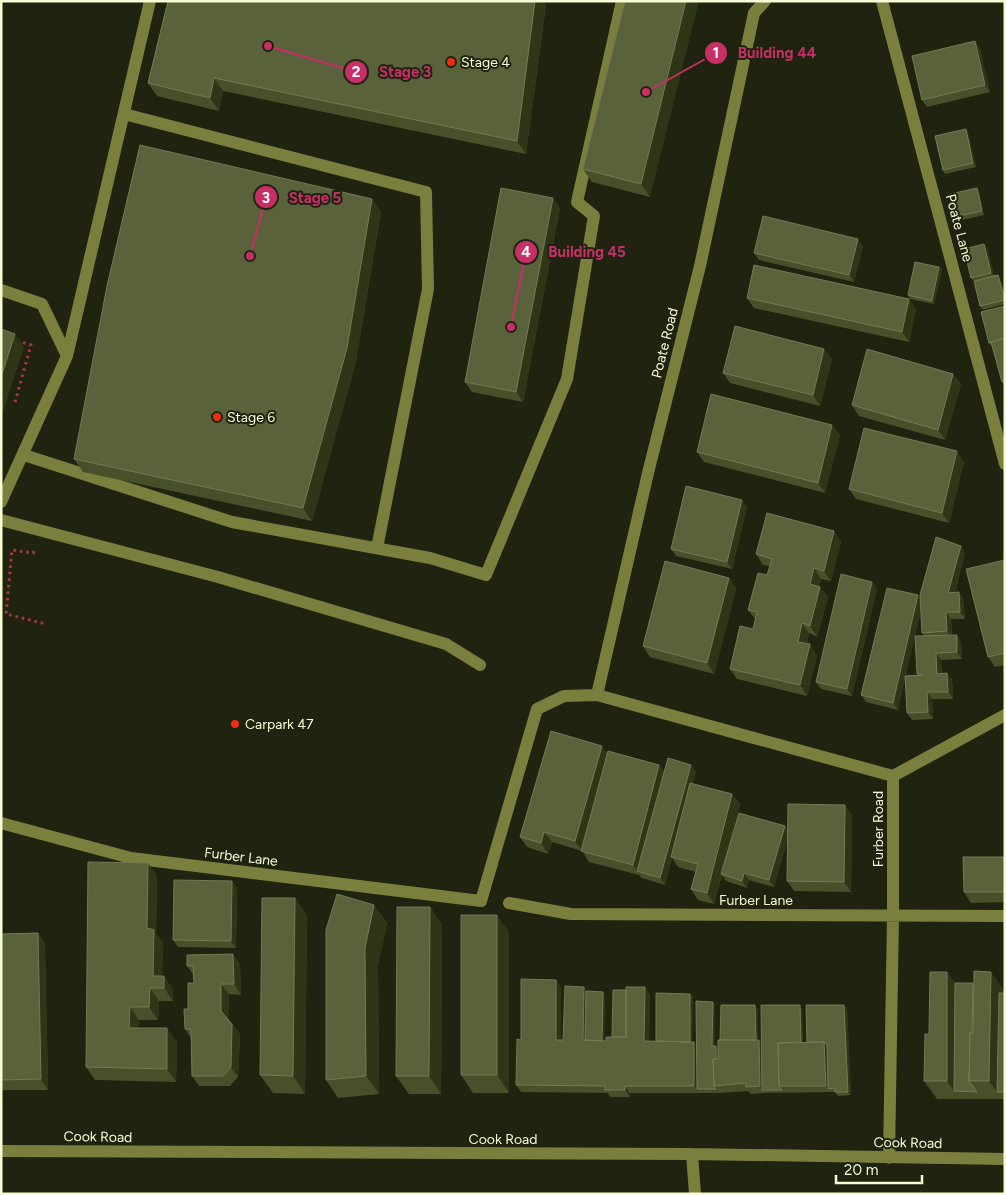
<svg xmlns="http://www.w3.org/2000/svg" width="1006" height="1195" font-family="Figtree,sans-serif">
<rect width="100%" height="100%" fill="#1f2310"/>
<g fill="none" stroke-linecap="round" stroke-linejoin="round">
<path stroke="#ae373b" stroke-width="3" stroke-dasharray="2.5 4" stroke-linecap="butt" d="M15,402L31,345L18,341
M34,551L33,553L12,550L6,614L46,624"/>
<path stroke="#7b7f3e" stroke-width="12" d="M882,1L1005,464
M124,114L426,192L428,289L377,548
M1,290L42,304L67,356L1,502
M67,356L150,1
M24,455L232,522L430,558L486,575L567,379L594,216L577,202L622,1
M1,520L218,577L446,644L480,665
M597,695L648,473L700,266L754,13L765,1
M893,776L1005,715
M1,823L131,858L481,901L537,709L564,696L597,695L893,776V915L889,1158
M509,903L571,914L1005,916
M1,1151L692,1154L1005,1159
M692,1154L695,1194"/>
</g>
<path fill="#47502a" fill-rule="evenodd" d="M168,1H543L546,5L526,154L223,91L219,111L157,96L148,83Z
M625,1L650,197L592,182L583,169Z
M980,48L990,92L927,107L922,100Z
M966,129L968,133L976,167L945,174L943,170Z
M979,192L984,215L958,221L955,217Z
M372,199L381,212L356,361L312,521L83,472L74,459Z
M560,208L523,402L472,392L465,382Z
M863,246L854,282L759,260L754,253Z
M987,248L994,276L998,275L1000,278L1005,294V304L983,310L980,306L974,281L971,278Z
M939,267L942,270L934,304L910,299L908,295Z
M747,298L916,309L909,342L754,308Z
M1005,306V385L1002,382L992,346L989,343Z
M824,349L832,359L820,406L730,383L723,373Z
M953,374L961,384L945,440L859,416L852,405Z
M832,425L840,435L825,493L704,462L697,452Z
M964,462L949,523L856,499L849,489Z
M747,507L732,569L676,556L671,549Z
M834,531L841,542L831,581L821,579L819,587H820L828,597L817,637L809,633L807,644L817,655L807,696L737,679L730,669L753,629L755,619L748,610L767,575L770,566L763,565L756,554Z
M965,553L955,593L959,592L963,599L965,619H951L952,635L961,642L962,659L941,660L942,674L947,673L952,680L953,699H932L933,719L912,720L907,713L905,676L898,710L866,702L861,695L918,595L920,599ZM921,609L922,633L925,636L917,674V675L905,676Z
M1005,560V665L995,667L988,657Z
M729,578L736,589L714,674L650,657L643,646Z
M872,582L877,589L852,696L821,689L816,682Z
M607,753L664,771L696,772L692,784L732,794L740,804L727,852L785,826L788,830L852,815L851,892L794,891L787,881V840L774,887L749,880L747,888L726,881L722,875L714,904L698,900L691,889L696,872L678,867L672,858L665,885L642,878L639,875L589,862L582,851L552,842L548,854L527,847L520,837Z
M1005,857V902L971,903L964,892Z
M157,876L156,934L163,943L162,976L173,989V1001H159L158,1020H139V1028L177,1042L176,1082L95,1080L86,1067Z
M232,881L237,888L236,948L178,947L173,940Z
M295,898L307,916L305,1094L273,1093L260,1075Z
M374,905L387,923L378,965L379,1094L338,1098L326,1080Z
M430,907L442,925L441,1094H409L396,1076Z
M509,932V1093H473L461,1075Z
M38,933L45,944L48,1090H1V934Z
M233,954L240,965L241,995L229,994L228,1019L240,1034L238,1077L230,1086H199L192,1076L191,1038L185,1029L194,983L193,974L187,966Z
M947,972L955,983L974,985L1004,990V993H1005V1099H937L924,1081L929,1034Z
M561,987V1040H563L584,987L586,991L603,992L605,995L604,1041H606L612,1037L650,994L649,1041H656L690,994L693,997L692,1042L696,1046L713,1002L715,1005V1046L718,1049L720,1040L758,1009V1040L762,1044L802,1008L803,1042H807L844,1005L847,1009L851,1095L838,1096L835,1092L765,1093L751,1094L748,1091L719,1093H630V1097H610L608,1093L521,1092L516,1085L521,1040Z"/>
<path fill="#2f3618" d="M535,1H543L546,5L526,154L517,141Z
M686,1H699L650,197L641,184Z
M975,41L980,48L990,92L985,85Z
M214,78L223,91L219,111L210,98Z
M966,129L968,133L976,167L973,163Z
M977,188L979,192L984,215L982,211Z
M553,198L560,208L523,402L516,392Z
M372,199L381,212L356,361L312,521L303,508Z
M858,239L863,246L854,282L849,275Z
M984,244L987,248L994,276L991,273Z
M939,267L942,270L934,304L932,301Z
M998,275L1000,278L1005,294V300Z
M909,299L916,309L909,342L902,332Z
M15,334L24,347L1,418V377Z
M824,349L832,359L820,406L813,395Z
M953,374L961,384L945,440L938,430Z
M832,425L840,435L825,493L818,483Z
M957,451L964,462L949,523L942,513Z
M742,500L747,507L732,569L727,562Z
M834,531L841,542L831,581L824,571Z
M961,546L965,553L953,600L948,593Z
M814,568L821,579L817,594L810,584Z
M729,578L736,589L714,674L707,663Z
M872,582L877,589L852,696L847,689Z
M820,587L828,597L817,637L810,626Z
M959,592L963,599L965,619L960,612Z
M918,595L923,602L898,710L893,703Z
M946,612L951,619L952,638L947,631Z
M802,623L809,633L805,652L798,642Z
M957,635L961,642L962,659L957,652Z
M810,644L817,655L807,696L800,685Z
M936,653L941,660L942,681L937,674Z
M947,673L952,680L953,699L948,692Z
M927,692L932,699L933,719L928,712Z
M602,746L610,756L582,851L575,841Z
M659,765L667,775L638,872L633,865Z
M691,765L696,772L672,857H671L672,858L665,885L660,878Z
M732,794L740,804L714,904L707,893Z
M845,805L852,815L851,892L844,882Z
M785,826L790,833L774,887L769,880Z
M544,832L552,842L548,854L541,843Z
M148,863L157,876L156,934L163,943L162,989L153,976L147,928Z
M744,873L749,880L747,888L742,881Z
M232,881L237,888L236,948L231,941Z
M295,898L307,916L305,1094L293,1076Z
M374,905L387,923L378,965L379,1094L366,1076L365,948Z
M430,907L442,925L441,1094L429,1076Z
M497,915L509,932V1093L497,1075Z
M38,933L45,944L48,1090L41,1079Z
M233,954L240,965L241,995L234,984Z
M947,972L960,990L954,1091L947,1081Z
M991,972L1004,990L1002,1092H997L989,1081Z
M164,976L173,989V1001L164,988Z
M556,980L561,987V1047L556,1040Z
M973,983L978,990L972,1044Z
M221,984L229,994L228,1021L221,1011Z
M584,987L588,994V1043L583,1040Z
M645,987L650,994L649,1048L644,1041Z
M150,988L159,1001L158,1020L149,1007Z
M603,992L605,995L604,1048L602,1044Z
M690,994L693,997L692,1048L690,1045Z
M713,1002L715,1005V1049L712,1046Z
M755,1005L758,1009V1048L756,1044Z
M800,1005L802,1008L803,1050L801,1046Z
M844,1005L847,1009L851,1095L848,1092Z
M130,1007L139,1020V1041L129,1028Z
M232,1024L240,1034L238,1077L231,1067Z
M167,1028L177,1042L176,1082L167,1069Z
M759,1040L764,1047L762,1090L760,1086Z
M694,1042L699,1049L697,1089L694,1086Z
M824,1042L829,1049L828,1089L826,1086Z
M716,1046L718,1049L716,1086Z
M625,1086L630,1093V1097L625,1090Z"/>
<path fill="#5a623c" stroke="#737a54" d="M168,1H535L517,141L214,78L210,98L148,83Z
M625,1H686L641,184L583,169Z
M975,41L985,85L922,100L912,56Z
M966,129L973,163L943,170L935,136Z
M140,145L372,199L347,348L303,508L74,459L107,286Z
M501,188L553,198L516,392L465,382Z
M977,188L982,211L955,217L950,194Z
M763,216L858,239L849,275L754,253Z
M984,244L991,273L971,278L964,249Z
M915,262L939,267L932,301L908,295Z
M754,265L909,299L902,332L747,298Z
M998,275L1005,300L980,306L974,281Z
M1005,306V338L989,343L981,312Z
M735,326L824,349L813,395L723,373Z
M1,329L15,334L1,377Z
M1005,338V381L1002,382L991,342Z
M867,349L953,374L938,430L852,405Z
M711,394L832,425L818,483L697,452Z
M864,428L957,451L942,513L849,489Z
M686,486L742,500L727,562L671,549Z
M767,513L834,531L824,571L814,568L810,584L820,587L810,626L802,623L798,642L810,644L800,685L730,669L740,626L753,629L757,612L748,610L758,573L767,575L772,559L756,554Z
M936,537L961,546L948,593L959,592L960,612H946L947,631L922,633L920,595Z
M1005,560V653L988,657L966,569Z
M665,561L729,578L707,663L643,646Z
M841,574L872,582L847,689L816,682Z
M887,588L918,595L893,703L861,695Z
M957,635V652L936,653L937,674L947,673L948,692H927L928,712L907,713L905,676L923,675L917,674L915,636Z
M551,731L602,746L575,841L544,832L541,843L520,837Z
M608,751L659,765L633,865L581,851Z
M668,758L691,765L660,878L637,871Z
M690,783L732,794L707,893L691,889L698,864L671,857Z
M788,804L845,805L844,882L787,881Z
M739,813L785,826L769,880L744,873L742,881L721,874Z
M963,857H1005V892H964Z
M88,862L148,863L147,928L154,930L153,976H164V988H150L149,1007H130L129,1028H167V1069L86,1067Z
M174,880L232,881L231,941L173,940Z
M337,894L374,905L365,948L366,1076L326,1080V930Z
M262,898H295L293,1076L260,1075Z
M397,907H430L429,1076H396Z
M461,915H497V1075H461Z
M38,933L41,1079L1,1080V934Z
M233,954L234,984H221V1011L232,1024L231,1067L223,1076H192L191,1029H185L184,1009H188V983H194L193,966H187V955Z
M974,971L991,972L989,1081H969L970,1033H973Z
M930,972H947V1081H924L925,1034H929Z
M521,979L556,980V1040H563L565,986L584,987L583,1040L606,1041V1037H626V987H645L644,1041L694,1042V1086H625V1090H605V1086L516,1085L517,1039L521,1040Z
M955,983H973L972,1033H970L969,1081L977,1092L954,1091Z
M613,990H626V1037H612Z
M586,991L603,992L602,1041L585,1040Z
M656,993L690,994V1042L656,1041Z
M999,993H1005V1092H997Z
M696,1001L713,1002L712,1046H716V1059H713L714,1086L716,1089H697Z
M721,1005H755L756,1040H720Z
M761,1005H800L801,1042L778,1043L779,1086L782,1090H762Z
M806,1005H844L848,1092H835V1088L828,1089L827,1045L824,1042H807Z
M718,1040H759L760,1086L746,1087V1083L714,1086L713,1059H718Z
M824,1042L826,1086H779L778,1043Z"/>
<g fill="#ed2c10" stroke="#1f2310" stroke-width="2">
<circle cx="451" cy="62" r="5"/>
<circle cx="217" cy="417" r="5"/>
<circle cx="235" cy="724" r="5"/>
</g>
<g text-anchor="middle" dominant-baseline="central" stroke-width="4" stroke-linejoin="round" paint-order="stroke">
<g font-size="14" fill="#f7fcd5" stroke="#1f2310" text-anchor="start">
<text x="461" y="62">Stage 4</text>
<text x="227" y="417">Stage 6</text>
<text x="245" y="724">Carpark 47</text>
</g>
<g font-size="14" fill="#f7fcd5" stroke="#1f2310">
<text transform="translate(959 228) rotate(75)">Poate Lane</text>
<text transform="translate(665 343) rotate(-76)">Poate Road</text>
<text transform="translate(878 829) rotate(-90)">Furber Road</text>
<text transform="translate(241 857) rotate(7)">Furber Lane</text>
<text x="756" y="900">Furber Lane</text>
<text transform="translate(98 1137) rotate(1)">Cook Road</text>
<text x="503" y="1139">Cook Road</text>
<text transform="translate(908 1143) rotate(1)">Cook Road</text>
</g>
</g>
<path fill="none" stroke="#c72f67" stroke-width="2" d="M646 92L716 53M268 46L356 72M250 256L266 197M511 327L526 252"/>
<g fill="#c72f67" stroke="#1f2310" stroke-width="2">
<circle cx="646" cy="92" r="5"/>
<circle cx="268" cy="46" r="5"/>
<circle cx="250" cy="256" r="5"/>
<circle cx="511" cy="327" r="5"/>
<circle cx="716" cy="53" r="12"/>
<circle cx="356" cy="72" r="12"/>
<circle cx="266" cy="197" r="12"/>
<circle cx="526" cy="252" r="12"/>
</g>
<g font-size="15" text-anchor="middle" font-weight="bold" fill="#fff">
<text x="716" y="58">1</text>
<text x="356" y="77">2</text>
<text x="266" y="203">3</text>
<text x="526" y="257">4</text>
</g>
<g font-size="15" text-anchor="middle" font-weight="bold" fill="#c72f67" stroke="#1f2310" stroke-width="4" stroke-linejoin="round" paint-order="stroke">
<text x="777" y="58">Building 44</text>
<text x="405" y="77">Stage 3</text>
<text x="315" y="203">Stage 5</text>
<text x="587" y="257">Building 45</text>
</g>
<rect width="1006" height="1195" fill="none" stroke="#f7fcd5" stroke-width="5"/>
<path d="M836 1175v8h86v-8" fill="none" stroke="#f7fcd5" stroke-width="2.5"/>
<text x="844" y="1175" font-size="15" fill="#f7fcd5" stroke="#1f2310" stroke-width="4" paint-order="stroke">20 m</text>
</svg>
